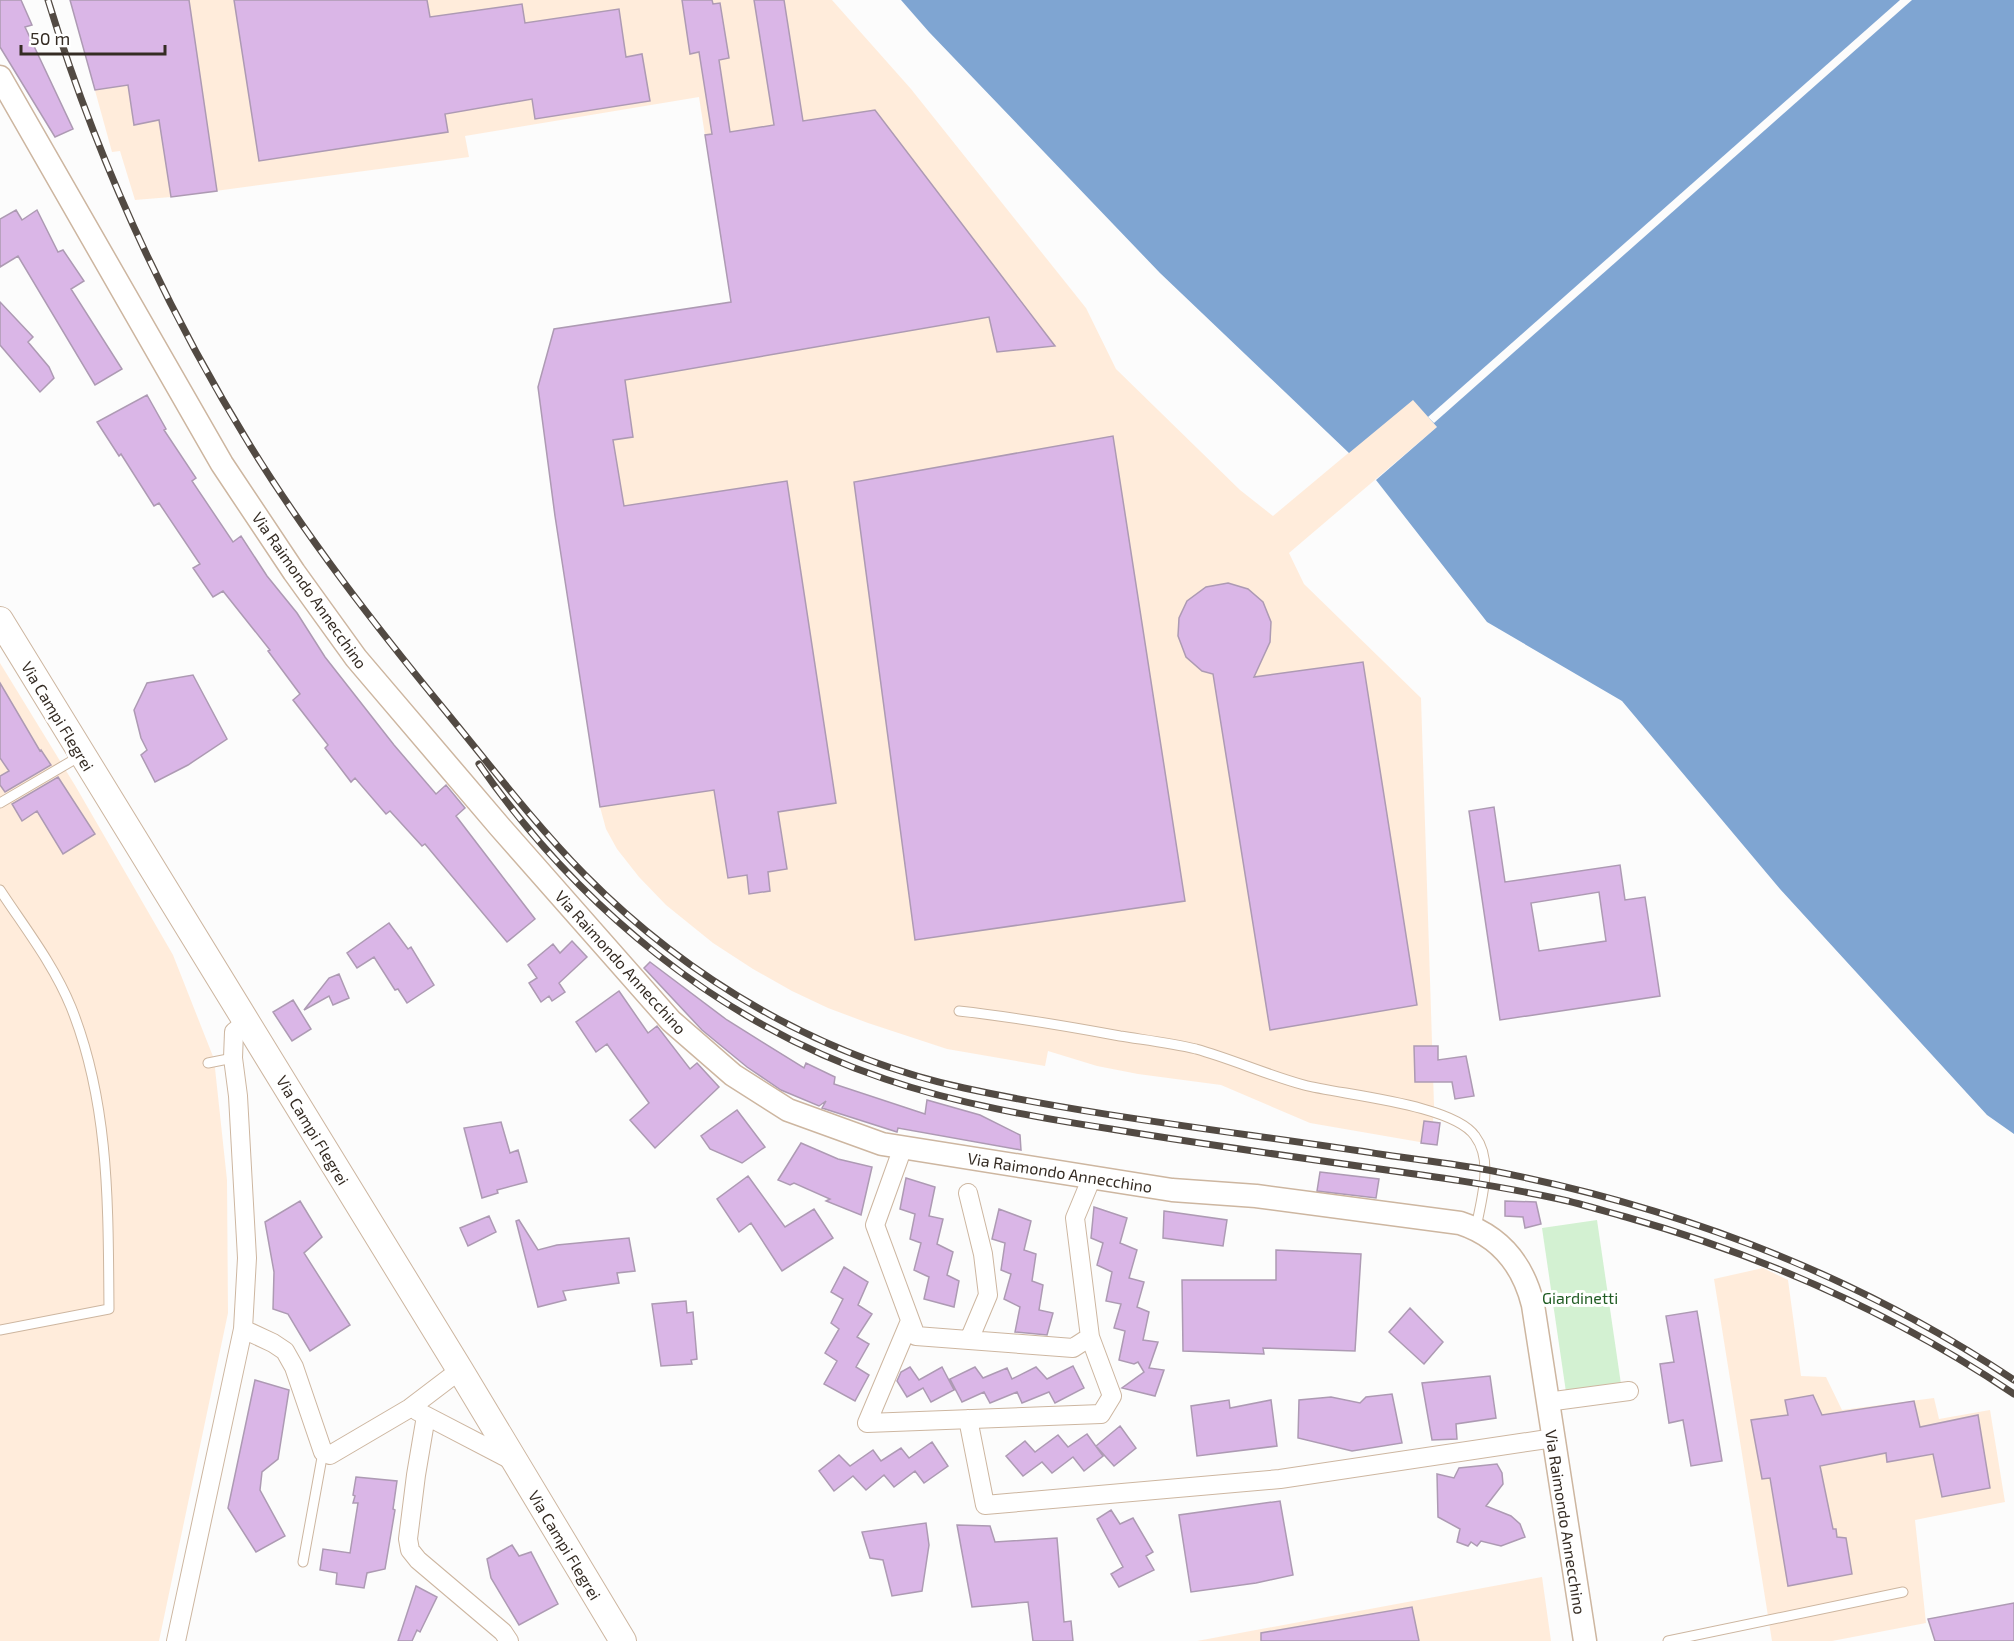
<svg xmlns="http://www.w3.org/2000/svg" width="2014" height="1641" font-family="'Exo 2',sans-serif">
<rect width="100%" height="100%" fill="#fcfcfc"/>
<path fill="#ffecdb" d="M70,0H832L911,89L1086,308L1116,369L1240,490L1273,516L1413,399L1437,427L1289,553L1304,584L1421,698L1434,1105L1433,1122L1440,1123L1437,1145L1310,1123L1221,1085L1138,1074L1097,1066L1048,1051L1045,1066L947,1049L868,1023L828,1008L792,991L753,969L713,943L666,905L639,877L617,849L606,829L600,807L555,516L538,387L554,329L731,302L699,97L465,136L469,157L171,197L135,200L120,151L112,152Z
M0,663L76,787L173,955L214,1059L227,1180L228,1313L159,1641H0Z
M1763,1268L1788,1280L1801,1376L1826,1377L1842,1410L1934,1398L1939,1419L1990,1410L2005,1502L1915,1520L1926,1623L1832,1641H1772L1714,1279Z
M1542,1577L1551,1641H1197Z"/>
<path fill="#d3f1d2" d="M1597,1220L1621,1384L1566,1392L1542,1228Z"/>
<path fill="#7fa5d2" d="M901,0H2014V1134L1987,1115L1780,889L1622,701L1487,622L1376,480L1437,427L1413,400L1349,453L1160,273L929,32Z"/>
<path fill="#fcfcfc" d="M1900,0H1912L1434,423L1428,417Z"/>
<path fill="#dab6e7" stroke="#ad9ab3" stroke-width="1.5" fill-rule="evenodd" d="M0,0H21L32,25L25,27L73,129L55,137L0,47Z
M70,0H189L217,191L171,197L159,120L134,125L128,85L95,90Z
M234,0H427L430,17L522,4L525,23L619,9L626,57L642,54L650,101L535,119L532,99L445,114L448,132L259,161Z
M682,0H712L713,4L720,3L729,58L719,60L730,132L774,125L754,0H784L803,121L875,110L1055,346L997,352L989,317L625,380L633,437L613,440L624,506L787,481L836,803L778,812L787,869L768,872L770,891L749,894L747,875L728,878L714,790L600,807L555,516L538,387L554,329L731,302L705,135L712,134L699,52L690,54Z
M16,210L22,220L37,210L58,252L63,250L84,281L71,289L122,369L95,385L18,256L0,267V219Z
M0,302L33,337L28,342L49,367L54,378L40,392L0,345Z
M147,395L166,429L164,430L196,478L192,481L233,542L241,536L267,576L297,613L325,657L394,745L436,794L446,785L465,808L456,816L535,919L507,942L425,844L422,846L390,811L386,814L355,778L351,782L325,748L328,745L293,700L300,694L268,651L270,650L223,591L213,597L193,568L200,564L159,503L154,506L121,454L119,456L97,422Z
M1113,436L1185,901L915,940L854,482Z
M1228,583L1248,589L1263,602L1271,622L1270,642L1254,677L1363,662L1417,1005L1270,1030L1213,674L1202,671L1186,657L1178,636L1179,618L1187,601L1206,587Z
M193,675L227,739L188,765L155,782L141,755L147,750L141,738L134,710L147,683Z
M0,683L40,751L41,750L51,765L5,792L0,785V776L9,771L0,758Z
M58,777L95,834L63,854L37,811L22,821L12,804Z
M1494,807L1505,882L1620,865L1625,900L1645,897L1660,996L1500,1020L1469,811ZM1599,892L1606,941L1539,951L1531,903Z
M389,923L408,949L411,947L434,985L407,1003L398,989L395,990L374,957L357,968L347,953Z
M572,941L587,957L559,983L565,992L552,1001L549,996L541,1002L529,983L537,978L528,965L553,944L560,953Z
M650,962L727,1020L804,1068L806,1063L835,1077L834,1084L925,1114L927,1100L980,1115L1020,1135L1021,1150L898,1128L897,1132L822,1108L826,1101L819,1106L781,1090L747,1067L702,1030L644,968Z
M339,974L349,998L333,1005L329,996L304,1010L329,978Z
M619,991L648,1033L657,1026L690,1069L697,1063L719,1087L655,1148L630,1120L649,1103L607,1044L596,1052L576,1022Z
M293,1000L311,1029L292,1041L273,1012Z
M1414,1046H1438V1060L1466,1056L1474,1096L1455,1099L1452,1082H1415Z
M737,1110L765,1147L742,1163L710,1149L701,1136Z
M1424,1121L1440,1123L1437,1145L1421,1143Z
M501,1122L510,1153L518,1150L527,1182L497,1190L498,1193L482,1198L464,1128Z
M801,1143L838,1159L872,1167L861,1215L826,1201L830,1199L794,1183L790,1185L778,1180Z
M1320,1172L1379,1179L1376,1198L1317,1191Z
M748,1176L785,1227L814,1209L833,1238L782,1271L751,1223L739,1232L717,1199Z
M906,1178L935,1187L929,1216L943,1219L937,1244L953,1252L947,1275L959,1281L954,1307L924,1299L929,1277L914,1270L921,1243L910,1239L915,1214L900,1209Z
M300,1201L322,1237L304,1253L350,1325L310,1351L288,1314L273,1309L274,1272L265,1222Z
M1505,1201L1536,1202L1541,1224L1525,1228L1523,1217L1505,1216Z
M1094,1207L1127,1218L1120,1243L1137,1250L1129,1278L1144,1282L1137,1307L1149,1312L1143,1340L1158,1342L1149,1368L1164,1370L1155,1396L1122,1388L1144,1372L1138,1362L1134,1364L1119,1360L1125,1331L1114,1328L1121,1304L1106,1301L1112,1272L1097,1265L1103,1243L1091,1238Z
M999,1209L1031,1221L1024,1250L1036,1254L1032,1281L1043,1285L1039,1310L1053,1313L1047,1335L1015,1332L1020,1307L1004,1299L1011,1274L1001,1270L1005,1243L992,1239Z
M1164,1211L1227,1220L1223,1246L1163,1238Z
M489,1216L496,1232L468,1246L460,1228Z
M519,1220L538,1250L557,1245L629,1238L635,1271L617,1273L619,1283L563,1291L566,1300L538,1307L516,1221Z
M1276,1250L1361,1254L1355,1351L1263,1348L1264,1354L1183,1351L1182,1280H1276Z
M844,1267L868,1282L858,1305L872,1314L857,1337L869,1344L856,1367L869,1375L855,1401L824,1384L837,1361L825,1353L839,1329L831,1323L843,1299L831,1292Z
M686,1301L687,1313L693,1312L697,1359L691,1360L692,1364L661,1366L652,1304Z
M1410,1308L1443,1342L1424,1364L1389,1332Z
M1697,1311L1722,1461L1691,1466L1683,1420L1669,1423L1660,1364L1674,1362L1666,1316Z
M1073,1366L1084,1388L1055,1403L1049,1392L1022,1403L1017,1392L990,1403L984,1392L962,1402L950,1379L975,1367L983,1378L1007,1368L1012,1379L1036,1367L1047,1379Z
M910,1367L919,1380L942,1367L954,1390L931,1402L923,1388L907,1397L897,1381L901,1372Z
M1490,1376L1496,1418L1456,1424L1457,1439L1432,1440L1422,1383Z
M255,1380L289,1390L278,1459L262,1472L260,1490L285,1536L256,1552L228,1508Z
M1392,1394L1402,1443L1352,1451L1298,1438L1299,1400L1331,1397L1360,1403L1366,1397Z
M1813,1395L1822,1415L1914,1401L1920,1427L1978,1415L1990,1488L1942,1497L1933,1454L1887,1462L1886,1453L1820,1466L1833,1529H1836L1837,1537L1846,1538L1852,1574L1788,1586L1770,1478L1762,1479L1751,1420L1788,1415L1785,1400Z
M1229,1400L1230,1408L1271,1400L1277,1446L1197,1456L1191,1406Z
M1120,1426L1136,1448L1114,1466L1096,1446Z
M1087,1434L1103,1456L1084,1471L1073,1457L1052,1473L1042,1462L1023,1476L1006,1456L1025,1441L1035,1452L1058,1435L1068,1447Z
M932,1442L948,1466L924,1483L915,1471L894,1487L884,1475L866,1490L853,1476L834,1491L819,1471L839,1455L850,1466L873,1450L881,1461L901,1448L909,1458Z
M1497,1464L1502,1473L1503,1484L1486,1506L1511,1516L1520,1524L1525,1537L1501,1546L1481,1541L1477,1546L1471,1542L1468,1546L1457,1542L1460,1529L1438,1517L1437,1474L1454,1478L1459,1468Z
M356,1477L397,1481L393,1509L395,1510L385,1569L367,1573L364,1588L336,1584L337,1573L320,1570L323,1549L350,1553L358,1503H353L355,1496L353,1495Z
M1280,1501L1293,1575L1256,1583L1191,1592L1179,1515Z
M1111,1510L1120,1524L1133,1518L1153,1552L1146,1556L1154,1570L1119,1587L1111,1574L1123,1567L1097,1519Z
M926,1523L929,1545L922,1591L892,1596L883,1560L870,1558L862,1532Z
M957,1525L990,1526L995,1542L1057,1538L1064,1622L1071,1621L1073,1641H1033L1028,1602L972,1607Z
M512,1545L519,1556L531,1552L558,1604L519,1625L491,1578L487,1559Z
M416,1586L437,1597L420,1632L417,1630L412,1641H398Z
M2014,1603V1641H1935L1928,1619Z
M1412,1607L1419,1641H1261V1633Z"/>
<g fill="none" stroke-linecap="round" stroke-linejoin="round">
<defs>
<path id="service" d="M0,803L82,755
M0,890C25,928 54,965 71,1007C110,1104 108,1208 109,1309L0,1330
M959,1011C1013,1017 1066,1026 1120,1036C1145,1040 1171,1043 1196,1049C1232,1059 1267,1075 1304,1085C1342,1095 1453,1104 1475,1136C1494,1161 1481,1200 1476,1228
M208,1063L233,1058
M303,1562L323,1452
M1668,1641L1903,1592"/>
<path id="minor" d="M903,1147L875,1225L916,1336L1073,1348L1090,1337L1075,1218L1092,1177
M968,1193L983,1254L988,1295L969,1340
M910,1321L867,1423L1101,1414L1112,1396L1090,1337
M243,1329L273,1343L285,1351L294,1367L323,1452L330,1455L410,1408L460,1370
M1547,1402L1629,1391
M417,1411L515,1462
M426,1416L416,1475L408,1539L410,1550L418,1560L503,1632L509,1641
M968,1419L985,1505L1280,1479L1554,1438
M176,1641L243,1329L247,1258L238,1096L233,1058L234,1032L246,1022"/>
<path id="tertiary" d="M0,77L222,464L294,572L356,658L500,827L671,1021L733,1075L788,1110L882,1144L1172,1190L1256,1196L1460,1223C1500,1236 1523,1264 1533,1305L1585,1641"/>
<path id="secondary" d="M0,620L460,1370L623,1641"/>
</defs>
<use href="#service" stroke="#cdb6a0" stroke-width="11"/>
<use href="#minor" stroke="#cdb6a0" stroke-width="20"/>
<use href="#tertiary" stroke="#cdb6a0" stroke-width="25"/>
<use href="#secondary" stroke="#cdb6a0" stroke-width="28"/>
<use href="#service" stroke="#fff" stroke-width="9"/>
<use href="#minor" stroke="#fff" stroke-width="18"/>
<use href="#tertiary" stroke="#fff" stroke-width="22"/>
<use href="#secondary" stroke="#fff" stroke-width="26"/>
<defs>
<path id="rail" d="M48,0C96,157 165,307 251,447C308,539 374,624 443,708C489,764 534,823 585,875C688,979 821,1057 964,1088C1103,1118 1245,1133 1386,1155C1420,1160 1454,1164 1488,1170C1675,1206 1855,1274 2014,1380
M479,764C578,907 719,1023 885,1079C958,1104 1035,1117 1111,1129C1195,1143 1280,1155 1365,1167C1430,1176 1495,1185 1559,1199C1582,1204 1604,1211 1626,1217C1764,1256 1895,1314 2014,1394"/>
</defs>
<use href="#rail" stroke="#524a43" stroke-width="7"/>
<use href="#rail" stroke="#fff" stroke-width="4.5" stroke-dasharray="14" stroke-linecap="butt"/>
</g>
<g text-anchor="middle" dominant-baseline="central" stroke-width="6" stroke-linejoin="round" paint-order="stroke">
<g font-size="16" fill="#352c24" stroke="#fff">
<text transform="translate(310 590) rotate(55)">Via Raimondo Annecchino</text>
<text transform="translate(58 716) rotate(59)">Via Campi Flegrei</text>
<text transform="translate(621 962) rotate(48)">Via Raimondo Annecchino</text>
<text transform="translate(313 1130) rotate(59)">Via Campi Flegrei</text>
<text transform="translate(1060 1172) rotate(9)">Via Raimondo Annecchino</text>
<text transform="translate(1566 1522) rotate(81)">Via Raimondo Annecchino</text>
<text transform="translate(565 1545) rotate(59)">Via Campi Flegrei</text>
</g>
<g font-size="16" fill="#205c23" stroke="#fff">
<text x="1580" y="1297">Giardinetti</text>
</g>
</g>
<path d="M21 45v9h144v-9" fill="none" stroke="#352c24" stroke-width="3"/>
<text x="30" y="45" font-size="18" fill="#352c24" stroke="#ffffff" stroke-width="4.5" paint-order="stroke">50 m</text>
</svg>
